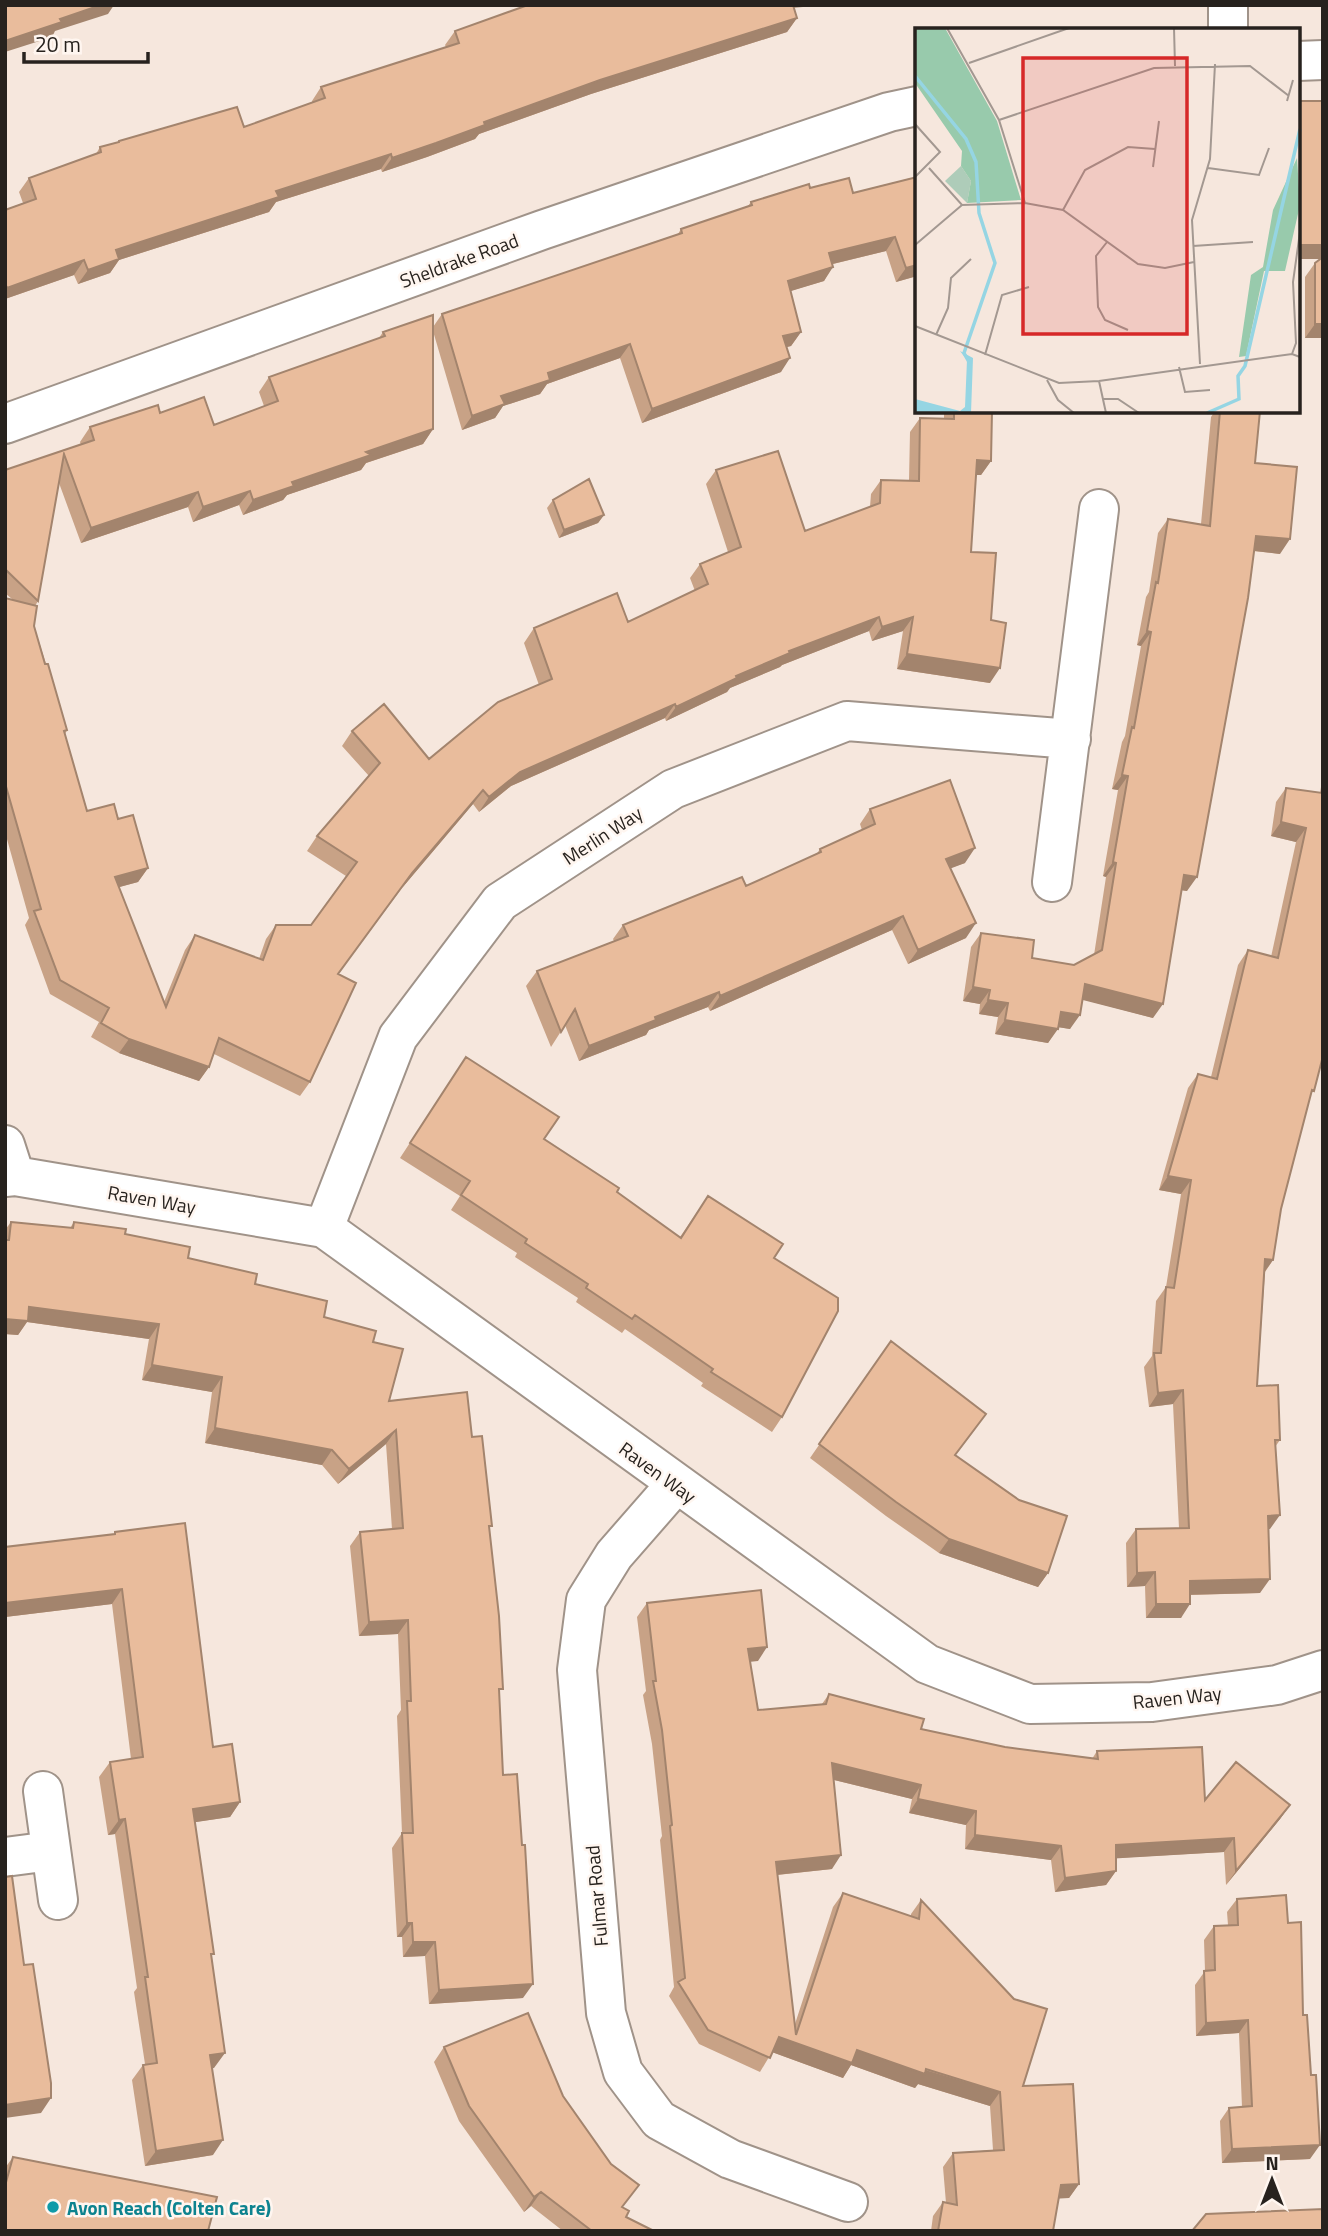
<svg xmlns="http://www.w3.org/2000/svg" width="1328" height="2236" font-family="'Titillium Web',sans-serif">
<rect width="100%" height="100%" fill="#f6e7dd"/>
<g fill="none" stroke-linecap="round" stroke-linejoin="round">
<defs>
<path id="street" d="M1228,5V30
M1298,61L1323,60
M5,424L542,230L889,112L917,106
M1052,882L1099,509
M5,1145L15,1176
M5,1177L15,1176L324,1228L927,1664L1030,1704L1152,1702L1277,1685L1323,1670
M324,1228L398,1037L500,902L673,789L847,721L1071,739
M676,1484L614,1555L586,1600L577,1670L606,2013L623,2072L659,2120L730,2159L848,2202
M43,1791L58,1900
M5,1857L51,1851"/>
</defs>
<use href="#street" stroke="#a09389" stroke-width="42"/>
<use href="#street" stroke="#fff" stroke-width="38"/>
</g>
<path fill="#c8a286" d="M794,8L797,18L787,32L591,94L479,134L475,139L427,157L382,172L381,169L276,202L269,212L119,260L110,273L78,284L74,275L5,299V210L23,203L19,192L29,178L96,154L100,147L117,143L119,141L244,127L312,103V101L321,87L446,47L445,45L455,31Z
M1323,101V338H1305V277L1315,263L1320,259H1298Z
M917,177V276L896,282L886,251L833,264L824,281L790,291L801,332L791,346L787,347L781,372L642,423L620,358L547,384L540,394L503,406L495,418L462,430L433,331V429L423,444L366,463L361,470L287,495L283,500L243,515L239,505L193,522L188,507L81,543L59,483L38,601L35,606L34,626L67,730L65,734L87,811L118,819L148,868L138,882L119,887L164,1002L185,950L195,935L259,959L266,939L276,925H311L346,876L307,851L317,836L369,776L342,746L352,731L429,759L539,685L524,643L534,628L628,622L695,591L690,578L700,564L728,552L706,484L716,470L805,531L870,507L871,494L881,480L909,481L910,432L920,418L944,419V411H992L991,461L981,475H976L971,552L991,620L990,683L897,669L903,631L872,641L869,631L782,665L780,667L730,688L727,692L666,721L665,718L511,786L479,812L473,804L402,888L338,974L310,1082L300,1096L214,1054L209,1067L199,1081L119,1053L91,1037L99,1022L50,994L25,925L29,918L5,832V598L12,599L5,593V470L81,445L80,442L90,427L160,413L214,425L264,406L259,392L269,377L379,338L383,332L433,327L442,314L678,234L681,229L748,206L751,202L810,188L853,193Z
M1215,411H1260L1255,463L1280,554L1254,551L1187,891L1181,890L1153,1018L1082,999L1070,1029L1058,1027L1048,1043L995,1034L998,1017L979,1014L980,1004L963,1001L971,947L981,933L1032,958L1074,965L1094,955L1106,877L1103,876L1118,790L1112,789L1122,742L1125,736L1141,646L1137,645L1146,597L1149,592L1158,533L1168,519L1201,524L1211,417Z
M553,500L604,515L598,523L559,538L547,508Z
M1323,775V1056L1310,1097L1281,1209L1273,1260L1265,1272L1257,1386L1280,1440L1275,1447L1270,1529H1269L1260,1593L1190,1595L1181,1618H1146L1145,1586L1127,1587L1126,1543L1136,1529L1179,1528L1173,1404L1149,1407L1144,1367L1152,1356L1156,1301L1166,1287L1181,1194L1159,1190L1188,1088L1198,1074L1211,1077L1238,965L1248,950L1271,957L1296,842L1271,836L1276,802L1286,788L1320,793Z
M870,809L965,863L950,868L966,938L908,964L892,930L710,1011L708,1007L649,1030L646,1035L579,1061L565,1025L551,1047L526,986L537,971L614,941L613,939L623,925L746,886L816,855L820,849L862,830L860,824Z
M466,1057L544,1139L680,1237L708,1196L774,1258L782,1417L772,1432L701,1386L703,1383L625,1329L622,1333L576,1302L578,1298L515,1257L517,1253L451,1210L460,1196L400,1158Z
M11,1222L70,1228L74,1222L125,1234L255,1284L373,1342L389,1401L472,1437L489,1529L503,1775L523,1998L429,2004L425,1956L403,1957L402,1937H397L392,1848L402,1833L397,1716L401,1710L398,1634L359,1636L350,1546L360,1532L392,1529L386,1444L338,1484L322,1465L205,1443L212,1392L142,1380L149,1339L27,1322L18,1335L5,1334V1230Z
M891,1341L976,1428L955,1456L1048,1573L1038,1587L939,1553L886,1516L810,1458Z
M115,1532L213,1747L240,1802L230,1817L195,1822L211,1958L214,2068H212L213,2155L145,2166L132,2080L143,2065L145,2064L134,1992L137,1988L115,1834L108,1835L99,1777L110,1762L131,1759L112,1604L5,1617V1547L113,1535Z
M647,1603L758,1661H750L758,1710L822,1704L829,1694L921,1729L1005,1747L1092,1759L1097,1751L1205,1800L1290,1805L1280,1819L1226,1885L1224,1852L1116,1858V1871L1106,1885L1055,1892L1051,1860L965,1849L966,1825L909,1813L912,1799L834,1780L832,1869L777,1875L795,2024L833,1907L843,1893L911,1916V1914L921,1900L1023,2086L1079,2184L1069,2198H1059L1053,2231H931L933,2216L943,2202L946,2203L943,2167L953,2153L993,2150L990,2106L918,2084L915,2088L851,2065L843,2078L772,2052L760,2072L699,2044L669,1996L674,1987L660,1840L662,1836L652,1744L643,1695L646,1691L637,1617Z
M1237,1899L1288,1923L1303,2015L1310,2159L1222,2163L1220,2121L1229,2108L1242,2107L1239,2033L1196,2036L1195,1985L1205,1971L1204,1940L1214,1926L1228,1925L1227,1912Z
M444,2047L563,2096L623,2208L626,2217L654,2231H563L531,2206L524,2212L459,2121L434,2062Z
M13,2157L5,2231V2168Z"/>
<path fill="#a3846d" d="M101,5H114L108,14L55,31L52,37L5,52V41L60,19Z
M782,5H827L779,9Z
M797,18L787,32L591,94L479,134L475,139L427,157L382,172L392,158L484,122L600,80Z
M391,154L381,169L276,202L269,212L119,260L110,273L78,284L88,270L116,250L276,191Z
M895,237L886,251L820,267L829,253Z
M1298,245H1323V259H1298Z
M84,260L74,275L5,299V290L7,288Z
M917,265V276L896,282L906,268Z
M833,267L824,281L778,295L788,281Z
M1315,324H1323V338H1305Z
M801,332L791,346L774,350L783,336Z
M630,344L620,358L547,384L540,394L503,406L495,418L462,430L472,416L501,396L548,373Z
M790,358L781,372L642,423L652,409Z
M433,429L423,444L366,463L361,470L287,495L283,500L243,515L253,500L292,482L366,452Z
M977,460L991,461L981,475H967Z
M250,491L239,505L193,522L203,507Z
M198,492L188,507L81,543L91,528Z
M604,515L598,523L559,538L564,530Z
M1256,536L1290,539L1280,554L1246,550Z
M879,617L869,631L782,665L780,667L730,688L727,692L666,721L676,707L736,676L789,651Z
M913,617L903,631L872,641L882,627Z
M1147,631L1151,632L1141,646L1137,645Z
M907,654L1000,668L990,683L897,669Z
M675,704L665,718L511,786L479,812L489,797L520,772Z
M1122,775L1128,776L1118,790L1112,789Z
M483,790L473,804L402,888L412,873Z
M1281,822L1306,828L1296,842L1271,836Z
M975,848L965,863L936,874L946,859Z
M1113,862L1116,863L1106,877L1103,876Z
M148,868L138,882L105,891L115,877Z
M1184,875L1197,877L1187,891L1174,889Z
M903,916L892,930L710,1011L720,996Z
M976,923L966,938L908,964L918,950Z
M1085,984L1163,1004L1153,1018L1075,998Z
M973,987L990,990L980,1004L963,1001Z
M719,992L708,1007L649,1030L646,1035L579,1061L589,1046L655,1017Z
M988,1000L1008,1003L998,1017L979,1014Z
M1061,1012L1080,1015L1070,1029L1051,1026Z
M1005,1020L1058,1029L1048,1043L995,1034Z
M129,1039L209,1067L199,1081L119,1053Z
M1168,1176L1191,1180L1181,1194L1159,1190Z
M1265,1259L1273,1260L1263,1274Z
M29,1307L159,1324L149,1339L27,1322L18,1335L5,1334V1319Z
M152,1365L222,1377L212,1392L142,1380Z
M1183,1390L1173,1404L1149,1407L1158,1393Z
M215,1428L332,1450L322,1465L205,1443Z
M396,1430L386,1444L338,1484L349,1469Z
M1280,1515L1270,1529L1258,1530L1268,1516Z
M949,1539L1048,1573L1038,1587L939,1553Z
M1155,1572L1145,1586L1127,1587L1137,1573Z
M1270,1579L1260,1593L1180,1595L1190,1581Z
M122,1589L112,1604L5,1617V1603Z
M1156,1604H1190L1181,1618H1146Z
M408,1620L398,1634L359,1636L369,1622Z
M767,1647L758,1661L739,1663L748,1649Z
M832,1763L921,1785L912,1799L822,1777Z
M918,1799L976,1811L966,1825L909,1813Z
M240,1802L230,1817L183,1824L193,1809Z
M1290,1805L1280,1819L1226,1885L1236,1871Z
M125,1819L115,1834L108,1835L119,1820Z
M975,1835L1061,1846L1051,1860L965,1849Z
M1234,1838L1224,1852L1106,1859L1116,1845Z
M841,1855L832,1869L766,1876L776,1862Z
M1116,1871L1106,1885L1055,1892L1065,1878Z
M407,1923H412L402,1937H397Z
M413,1942H435L425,1956L403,1957Z
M533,1984L523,1998L429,2004L439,1990Z
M1248,2020L1239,2033L1196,2036L1206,2023Z
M779,2037L857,2050L1000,2092L990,2106L918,2084L915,2088L851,2065L843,2078L769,2051Z
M225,2053L214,2068L200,2070L210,2055Z
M51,2098L41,2113L5,2118V2105Z
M223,2140L213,2155L145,2166L156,2151Z
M1320,2145L1310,2159L1222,2163L1232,2149Z
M1079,2184L1069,2198L1051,2199L1061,2185Z
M541,2192L531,2206L524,2212L534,2197Z"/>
<path fill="#e9bc9c" stroke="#a3846d" stroke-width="2" d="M5,5H101L60,19L62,22L5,41Z
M528,5H793L797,18L600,80L484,122L485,125L436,143L392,158L391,154L276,191L279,197L116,250L119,259L88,270L84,260L7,288L5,283V210L36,199L29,178L101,152L100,147L119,142V141L237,107L244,127L325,98L321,87L459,43L455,31Z
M1298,101H1323V245H1298Z
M917,177V265L906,268L895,237L829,253L833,267L788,281L801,332L783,336L790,358L652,409L630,344L548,373L550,380L501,396L505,404L472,416L442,314L682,233L681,229L752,205L751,202L809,184L810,188L849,178L853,193Z
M1323,257V324H1315V263Z
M433,315V429L366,452L371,455L292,482L294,486L253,500L250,491L203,507L198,492L91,528L64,454L38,601L5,569V470L94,440L90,427L158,405L160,413L204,397L214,425L278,401L269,377L385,336L383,332Z
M954,411H992L991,461L977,460L971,552L996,553L991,620L1006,623L1000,668L907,654L913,617L882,627L879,617L789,651L790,653L736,676L737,678L676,707L675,704L520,772L489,797L483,790L412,873L338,974L356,983L310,1082L219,1038L209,1067L129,1039L101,1023L109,1008L60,980L34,911L41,909L5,783V598L37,606L34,626L45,664H48L67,730L64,731L87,811L114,804L118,819L133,815L148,868L115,877L166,1007L195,935L263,960L276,925H311L357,862L317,836L380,763L352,731L384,704L429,759L498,702L552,679L534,628L617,593L628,622L708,584L700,564L741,547L716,470L778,451L805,531L880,503L881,480L919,481L920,418L954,419Z
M1220,411H1260L1255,463L1297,467L1290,539L1256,536L1248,598L1197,877L1184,875L1163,1004L1085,984L1080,1015L1061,1012L1058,1029L1005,1020L1008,1003L988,1000L990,990L973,987L981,933L1034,940L1032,958L1074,965L1102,950L1116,863L1113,862L1128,776L1122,775L1132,727L1134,728L1151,632L1147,631L1156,582L1158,583L1168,519L1210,526Z
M589,479L604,515L564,530L553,500Z
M950,780L975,848L946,859L976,923L918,950L903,916L720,996L719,992L655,1017L656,1020L589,1046L575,1009L561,1032L537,971L628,936L623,925L742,877L746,886L821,852L820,849L875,824L870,809Z
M1286,788L1323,793V1056L1314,1091L1312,1090L1281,1209L1273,1260L1265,1259L1257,1386L1278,1385L1280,1440H1275L1280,1515L1268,1516L1270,1579L1190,1581V1604H1156L1155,1572L1137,1573L1136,1529L1189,1528L1183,1390L1158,1393L1154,1353H1161L1166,1287L1174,1288L1191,1180L1168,1176L1198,1074L1217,1079L1248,950L1278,958L1306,828L1281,822Z
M466,1057L559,1117L544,1139L619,1188L617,1192L681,1238L708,1196L783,1244L774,1258L838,1298V1311L782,1417L711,1372L713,1369L635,1315L632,1319L586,1288L588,1284L525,1243L527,1239L461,1195L470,1181L410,1143Z
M11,1222L73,1228L74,1222L126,1229L125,1234L190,1247L188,1258L257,1274L255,1284L327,1301L324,1317L376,1331L373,1342L403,1349L389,1401L467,1392L472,1437L482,1436L492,1526H489L499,1616L503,1689H499L503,1775L517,1774L522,1845H525L533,1984L439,1990L435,1942H413L412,1923H407L402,1833H413L407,1701H411L408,1620L369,1622L360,1532L403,1528L396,1430L349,1469L332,1450L215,1428L222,1377L152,1365L159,1324L29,1307L28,1321L5,1319V1240H9Z
M891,1341L986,1414L955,1455L1019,1500L1067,1516L1048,1573L949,1539L896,1502L819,1444Z
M185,1523L213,1747L232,1744L240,1802L193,1809L214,1954H211L225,2053L210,2055L223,2140L156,2151L143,2065L157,2063L145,1977H148L125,1819L119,1820L110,1762L143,1757L122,1589L5,1603V1547L115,1534V1532Z
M761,1590L767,1647L748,1649L758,1710L826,1704L829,1694L924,1719L921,1729L1005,1747L1098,1759L1097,1751L1202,1747L1205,1800L1236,1762L1290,1805L1236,1871L1234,1838L1116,1845V1871L1065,1878L1061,1846L975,1835L976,1811L918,1799L921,1785L832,1763L841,1855L776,1862L796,2035L843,1893L919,1919L921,1900L1014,1999L1047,2009L1023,2086L1073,2084L1079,2184L1061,2185L1053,2231H938L943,2202L957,2205L953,2153L1004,2150L1000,2092L926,2069L925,2074L857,2050L852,2063L779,2037L770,2058L708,2030L678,1982L685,1978L670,1826L672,1825L662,1730L653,1681H656L647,1603Z
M12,1876L24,1965L33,1964L51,2083V2098L5,2105V1877Z
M1286,1895L1288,1923L1301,1922L1303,2015H1307L1311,2075H1316L1320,2145L1232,2149L1229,2108L1252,2106L1248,2020L1206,2023L1204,1971L1215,1970L1214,1926L1238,1925L1237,1899Z
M528,2013L563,2096L611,2164L639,2185L622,2207L629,2211L626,2217L654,2231H592L541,2192L534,2197L469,2106L444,2047Z
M13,2157L217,2197L208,2231L5,2230V2186Z
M1323,2209V2231H1192L1206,2214Z"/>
<circle fill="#0f9aa8" stroke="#fff6f0" stroke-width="2.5" cx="53" cy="2207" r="7"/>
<g text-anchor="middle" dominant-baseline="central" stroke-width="5" stroke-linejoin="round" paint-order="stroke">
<g font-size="19" fill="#27221e" stroke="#fff6f0">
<text transform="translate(459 260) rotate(-20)">Sheldrake Road</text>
<text transform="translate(602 835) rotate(-33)">Merlin Way</text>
<text transform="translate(152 1199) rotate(10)">Raven Way</text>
<text transform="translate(658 1472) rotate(36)">Raven Way</text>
<text transform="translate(1177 1697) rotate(-6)">Raven Way</text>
<text transform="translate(596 1896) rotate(-95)">Fulmar Road</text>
</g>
<g font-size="19" font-weight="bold" fill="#0d838f" stroke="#fff6f0" text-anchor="start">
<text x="67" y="2207">Avon Reach (Colten Care)</text>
</g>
</g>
<g transform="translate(915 28)">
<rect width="385" height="385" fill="#f6e7dd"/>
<path d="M46,138L56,153L52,175L30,153Z" fill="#aeccb9"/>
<path d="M0,0H30L82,93L106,172L52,175L56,153L46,138L47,123L0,55ZM382,130L385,177L370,243H349L331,328L324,329L336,247L348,239L358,182Z" fill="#98caac"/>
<path d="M45,323L58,330L56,385H0V371L45,383L50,379L52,332Z" fill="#95d5e3"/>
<path fill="none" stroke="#95d5e3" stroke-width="3.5" d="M0,48L51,111L61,134L64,185L80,235L49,325L54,334M292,385L324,371L323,348L330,338L385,101"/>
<path fill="none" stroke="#a39891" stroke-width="2" d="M32,0L84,92L110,175M259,0L260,38M54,35L154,0M372,73L378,52M84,92L239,40L335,38L374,68M0,96L25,124L0,149M238,139L244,93M14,140L47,177L110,175L148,182L223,236L250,240L279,234M293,140L344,147L354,120M148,182L170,142L213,119L240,121M192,214L181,228L183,279L190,292L213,302M0,217L47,177M278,218L338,214M0,298L144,355L184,353L377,326L385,329M21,307L33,280L36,250L56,231M377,326L381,315L378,254L385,204M70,327L87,267L114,259M285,336L277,192L295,131L300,36M264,339L270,364L295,362M132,352L143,372L159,385M184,353L191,385M188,371H203L224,385"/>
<path fill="#d62828" fill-opacity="0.15" stroke="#d62828" stroke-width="3.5" d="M108,30H272V306H108Z"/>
<rect width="385" height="385" fill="none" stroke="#27221e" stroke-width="3.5"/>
</g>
<rect width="1328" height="2236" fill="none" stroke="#27221e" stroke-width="14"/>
<g transform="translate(1272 2180)" stroke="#fff6f0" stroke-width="5" paint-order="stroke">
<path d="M0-5L12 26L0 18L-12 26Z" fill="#27221e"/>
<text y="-10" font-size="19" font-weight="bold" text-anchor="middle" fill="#27221e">N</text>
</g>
<path d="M24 52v10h124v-10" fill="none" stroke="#27221e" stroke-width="3.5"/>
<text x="35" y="52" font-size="21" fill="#27221e" stroke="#fff6f0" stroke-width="5" paint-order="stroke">20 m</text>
</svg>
